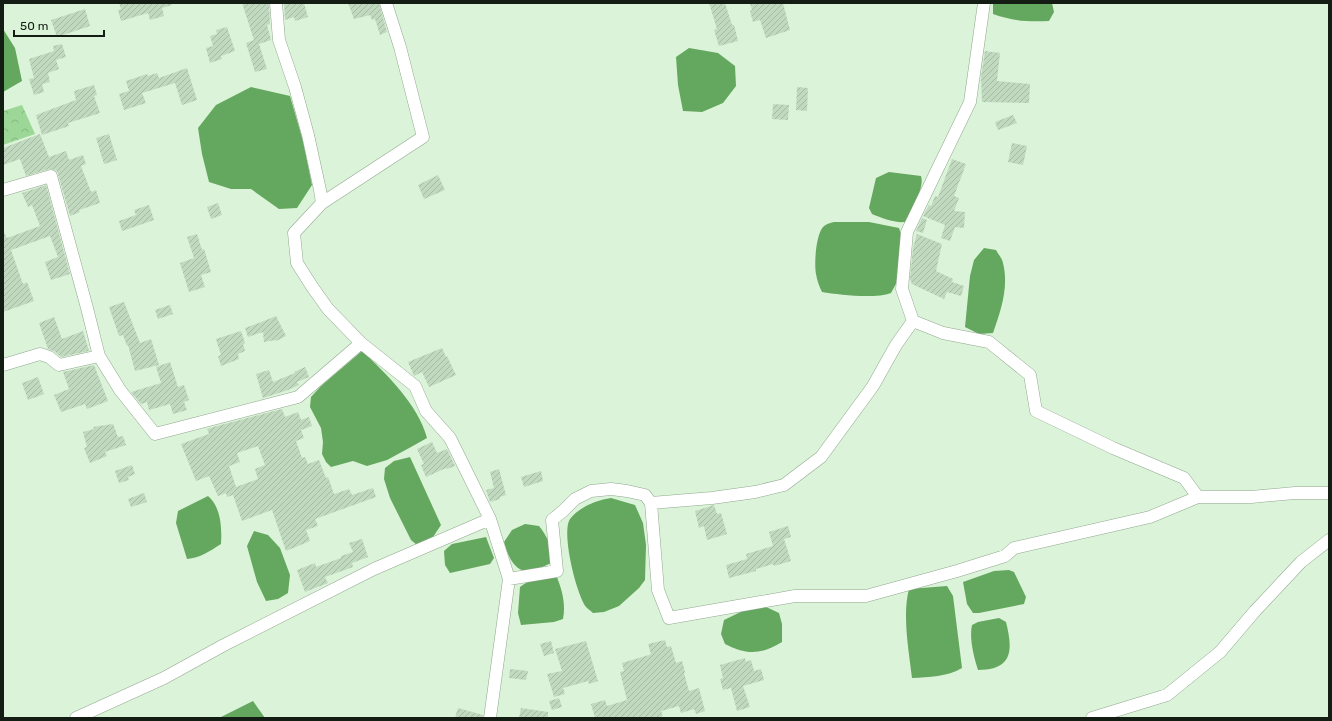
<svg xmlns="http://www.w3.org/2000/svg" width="1332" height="721" font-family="Rubik,sans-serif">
<defs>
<pattern id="forest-crowns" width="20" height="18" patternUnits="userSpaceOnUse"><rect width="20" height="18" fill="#9dd797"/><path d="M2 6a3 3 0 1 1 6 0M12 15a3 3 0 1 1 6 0" fill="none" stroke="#86b881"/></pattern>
<pattern id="building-hatch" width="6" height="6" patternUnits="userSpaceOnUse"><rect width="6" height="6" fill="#c1d9be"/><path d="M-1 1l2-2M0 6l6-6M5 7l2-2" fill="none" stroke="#a5baa2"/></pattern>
</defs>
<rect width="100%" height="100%" fill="#dbf3d8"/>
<path fill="url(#forest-crowns)" d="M22,105L35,134L3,145V111Z"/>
<path fill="#64a75e" d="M993,3H1052L1054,12L1049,21C1028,22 1013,21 993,14Z
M3,29L15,48L22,81L3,92Z
M689,48L718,53L735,66L736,86L723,103L702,112L683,111L678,85L676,57Z
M251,87L290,96L303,141L312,185L297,208L279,209L251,189H231L209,182L202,154L198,128L216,105Z
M889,172L921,176C925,187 911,212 905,222C894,223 882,218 872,214L869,208L876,178Z
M834,222H869L899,228L902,237L897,282L891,293C875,299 840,295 822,292C819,286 817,280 816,274C814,263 816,235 823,227C826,224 830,223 834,222Z
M984,248L996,250C998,254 1002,258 1003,263C1009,287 1001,310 993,333L979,334L965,327L970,276L974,260Z
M362,351C386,373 419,406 427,438L411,447L387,460L367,466L353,461L331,467L326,462L322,454L323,442L321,428L310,407L311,397L321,386Z
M410,457L441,525L433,537L417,545L411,540L390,498L384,479L385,468L394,461Z
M208,496C221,507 222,528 221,544C210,551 200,558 187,559L176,523L178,511Z
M611,498L635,505L643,523L646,545L645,580L639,588L619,606L604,612L593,613C591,611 588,609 586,607C576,593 561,532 570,519C579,507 597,500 611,498Z
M525,524L539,526C548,537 553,549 551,563C544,566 534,572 526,571C513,570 507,553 504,542L512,530Z
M254,531L268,535L280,548L290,575L288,593L278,599L266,601L257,582L247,546Z
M486,537L494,558L490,564L450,573L445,565L444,551L452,544Z
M1009,570L1014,572L1026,597L1024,604L979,613H973L967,604L963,582L994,571Z
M556,575C562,589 566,604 563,619L554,622L521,625L518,613L520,587C530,579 543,577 556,575Z
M947,586L953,596L962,668C947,677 929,677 912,678C909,652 902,615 909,589Z
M764,606L779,613L782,624V642C761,655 746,655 725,644L721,634L724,620L751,607Z
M999,618L1006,622C1013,650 1013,670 978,670C974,657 969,639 972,625L978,622Z
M253,701L265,718H219Z"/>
<path fill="url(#building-hatch)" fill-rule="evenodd" d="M119,3H171L172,5L162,8L164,16L150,20L148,13L121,21L118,10L121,9Z
M242,3H269L270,24L267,25L271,40L259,44L267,69L255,72L246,43L254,40Z
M284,3H304L308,17L295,21L294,17L285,20Z
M348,3H379L387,32L380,35L375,19L372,20L370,15L354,19Z
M709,3H725L732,25H734L738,41L719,46L714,30L717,29Z
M750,3H783L790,30L766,38L760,20L753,22L750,11L752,10Z
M85,9L90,26L57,37L51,20Z
M227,27L235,51L221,56L222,59L210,63L206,48L213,46L210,36L217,34L216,30Z
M62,44L66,57L56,60L59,69L48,73L50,82L42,84L44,92L34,95L29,79L34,78L29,59L54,51L53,46Z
M985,51L1000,53L997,81L1030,84L1029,103L982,102L981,77Z
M187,68L197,100L182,105L175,83L142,93L146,103L124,110L119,94L129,91L126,81L147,74L148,76L157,73L159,78Z
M94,85L97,95L94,96L100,113L68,123L69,126L42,135L36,115L76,100L74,91Z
M797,87L808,88L807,111L796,110Z
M773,104L789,105L788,120L772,119Z
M1013,115L1017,123L998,130L995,122Z
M40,134L49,157L66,151L69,160L83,155L86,164L81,166L91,192L96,190L100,203L79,210L80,212L70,216L58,174L56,170L49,169L26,176L20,159L3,165V148Z
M109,134L117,160L104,164L96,138Z
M1012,143L1027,146L1023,165L1008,162Z
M952,159L966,164L954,196L959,198L954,211L965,212L964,228L955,227L950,241L941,238L945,225L923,216L929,205L931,206L935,196L938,197Z
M438,175L445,190L424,199L418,185Z
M46,185L70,274L51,280L45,262L58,257L50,236L11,250L23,284L27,282L34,301L3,312V232H4L7,238L40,226L32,205L28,207L22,193Z
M218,203L222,215L211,219L207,207Z
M149,205L154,220L122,231L119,221L136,215L134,210Z
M922,218L927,220L923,233L916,231Z
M197,234L202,250L204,249L211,272L201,275L205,287L189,292L180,263L194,258L187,237Z
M917,234L942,244L936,271L953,279L952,282L964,286L961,296L947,292L944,299L912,284L910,279L913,248Z
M124,302L140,343L151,339L159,365L135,371L128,345L127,346L123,335L119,336L109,307Z
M170,305L173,314L158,319L155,310Z
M276,316L286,336L276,341L275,340L264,342L263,332L248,337L245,328L259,323Z
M54,317L62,339L83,331L89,351L61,357L54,351L48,349L39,323Z
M241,331L245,343L243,344L245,351L238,354L239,359L221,366L218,356L221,355L216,339Z
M442,348L446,357L447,356L456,375L429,387L422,372L414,376L408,362Z
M170,362L178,387L184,385L189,400L184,402L187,410L173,414L170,404L149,410L147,402L141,404L131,392L161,383L156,367Z
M94,365L108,401L87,409L85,404L61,412L54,395L69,389L63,372Z
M305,367L309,377L297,382L299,385L288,390L263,398L256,374L269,370L273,382L295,373L294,372Z
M38,377L44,394L28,400L22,383Z
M282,409L285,417L298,412L301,420L309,417L312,426L301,430L304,438L296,441L302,458L305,457L308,464L319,460L326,478L328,477L334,494L349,489L352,495L373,488L376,497L315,519L318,526L306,530L310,541L286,551L272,510L242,521L233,495L227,497L226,493L218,496L209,476L196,481L181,444L209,434L207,429L217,426ZM258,446L265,465L255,469L258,479L236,487L229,466L240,462L237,453Z
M113,424L118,437L123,436L126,445L105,452L107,456L90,463L84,448L87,447L83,432L94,429L93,427Z
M432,442L437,453L447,449L455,466L447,469L446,468L426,477L421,465L424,464L417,449Z
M132,465L135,474L128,477L129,480L119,483L115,471Z
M499,469L506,495L500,497V499L490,502L486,490L494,488L490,472Z
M541,471L543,481L524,487L521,477Z
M144,493L147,502L131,507L128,499Z
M714,505L717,514L721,513L727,534L707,540L704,526L699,528L695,511Z
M788,526L791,537L784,539L791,561L774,566L773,564L756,569V571L729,578L726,565L747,559L746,554L773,546L769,532Z
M362,539L368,557L352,563L353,567L325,577L328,583L305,592L297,570L315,563L316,567L341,558V556L353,552L349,543Z
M665,640L667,647L671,646L676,663L682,661L685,672L684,673L689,691L699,688L705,711L696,714L694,709L681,713L679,706L661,711L663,716L658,718H595L591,704L605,700L607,706L627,700L620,672L624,671L622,663L649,655L651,654L648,644Z
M551,641L554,653L544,656L540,644Z
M586,641L598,681L589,684L588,681L563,688L565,694L554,697L547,674L562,671L555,649Z
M745,658L746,662L751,660L754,671L761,669L764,680L743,686L750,707L737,711L731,688L723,690L720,679L723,678L720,665Z
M510,669L528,671L526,680L509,678Z
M559,698L562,707L552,710L549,701Z
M458,708L483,715V718H455Z
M521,708L548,712V718H519Z"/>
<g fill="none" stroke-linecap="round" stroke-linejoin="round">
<defs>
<path id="minor" d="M276,3L279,40L295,87L308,135L320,190L322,203
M386,3L400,47L423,137L322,203L294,233L297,263L313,288L328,309L361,343L415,386L426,411L450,438L490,519L509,579L490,718
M984,3L970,102L907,232L902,289L913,321L943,333L989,342L1030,375L1036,411L1113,448L1184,478L1198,497H1251L1295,493H1329
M3,190L51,176L87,308L99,356L120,390L155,434L298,397L361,343
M3,365L40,354L49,357L59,365L99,356
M651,503L712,498L755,492L784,485L821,457L873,386L896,345L913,321
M509,579L557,571L552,520L563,511L575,499L591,491L611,489L627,491L645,495L651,503L658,590L669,618L795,596H866L957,571L1005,556L1014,548L1150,517L1198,497
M76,718L164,678L224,645L374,569L490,519
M1092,718L1167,695L1220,652L1255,611L1301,562L1329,540"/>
</defs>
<use href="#minor" stroke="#91a88f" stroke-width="13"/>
<use href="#minor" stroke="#fff" stroke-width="12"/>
</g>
<rect width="1332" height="721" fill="none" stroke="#141d13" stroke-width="8"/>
<path d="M14 30v6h90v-6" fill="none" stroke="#141d13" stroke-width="2"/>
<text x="20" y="30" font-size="12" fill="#141d13" stroke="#dbf3d8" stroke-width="3" paint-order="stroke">50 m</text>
</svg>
